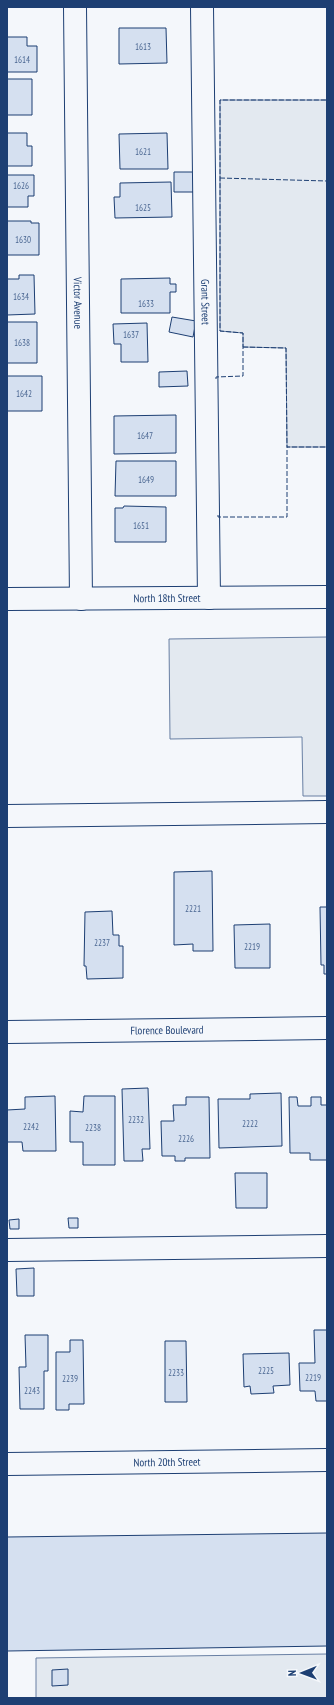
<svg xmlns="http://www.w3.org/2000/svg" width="334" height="1705" font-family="'PT Sans Narrow',sans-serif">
<rect width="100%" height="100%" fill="#f4f7fb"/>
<path fill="#e3e9f0" stroke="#687fa3" d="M220,100H327V447H287L286,348L243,347V333L220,331Z
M327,637V796H303L302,737L170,739L169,639Z
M327,1654V1698H36V1658Z"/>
<path fill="#d5e0f0" stroke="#1d3f73" d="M119,28H166L167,63L119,64Z
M7,37H27V46H37V72H7Z
M7,79H32V115H7Z
M7,133H27V146H32V166H7Z
M167,133L168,169H120L119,134Z
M174,172H196V192H174Z
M7,175H34V196H28V207H7Z
M171,182L172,217L115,218L114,197H120V183Z
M7,221H31V223H39V255H7Z
M19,275H34L35,314L7,315V279H19Z
M170,278V284H176V292H170V313H121V279Z
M172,317L196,321L193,337L169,332Z
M7,322H37V363H7Z
M147,323L148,362H121V344H114L113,324Z
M187,371L188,386L159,387V372Z
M7,376H42V411H7Z
M176,415V453L114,454V416Z
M116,461H176V496H115Z
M124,506L166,507V542H115V508H123Z
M212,871L213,951H193V944L174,945V872Z
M320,907H327V974H324V965H321Z
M112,911L113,935H119V946H123V978L87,979L86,966H84L85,912Z
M270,924V968H235L234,925Z
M148,1088L150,1149H142L143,1161H124L122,1089Z
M281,1093L282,1146L219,1148L218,1099H250V1094Z
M55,1096L56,1151H23L22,1142H7V1110L25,1109V1097Z
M84,1096H115V1165H83V1142H70V1111L83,1112Z
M186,1097H209L210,1158H185V1161H175V1156H162L161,1121H174L173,1105H186Z
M289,1097H297L298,1106H311V1097H321V1105H327V1160H310V1153H290Z
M235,1173H267V1208H236Z
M68,1218H78V1228H69Z
M19,1219V1229H10L9,1220Z
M34,1268V1296H17L16,1269Z
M314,1330H327V1401H316L315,1391H300L299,1363H315Z
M25,1335H48V1371H44V1409H20L19,1367H26Z
M70,1340H83L84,1404H69V1410H56V1352H70Z
M165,1341H186L187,1402H165Z
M289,1353L290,1385L273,1386L274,1393L251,1394L250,1386L244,1387L243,1354Z
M327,1533V1646L7,1651V1537Z
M68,1669V1685L52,1686V1670Z"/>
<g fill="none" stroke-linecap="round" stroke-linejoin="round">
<defs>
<g id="minor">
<path id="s1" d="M75,7L81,599"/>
<path id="s2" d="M202,7L209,598"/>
<path id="s3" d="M7,599L327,597"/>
<path d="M7,816L327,812"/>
<path id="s4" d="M7,1032L327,1028"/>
<path d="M7,1250L327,1246"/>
<path id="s5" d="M7,1464L327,1460"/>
</g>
</defs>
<use href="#minor" stroke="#1d3f73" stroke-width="24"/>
<use href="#minor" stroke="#f4f7fb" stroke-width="22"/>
<path stroke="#1d3f73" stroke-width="1" stroke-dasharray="5 2" stroke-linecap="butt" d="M220,178L327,181
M243,347L286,348L287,447H327
M216,379V377L243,376V333L220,331V100H327
M218,515V517H287V447"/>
</g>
<g text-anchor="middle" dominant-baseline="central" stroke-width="3" stroke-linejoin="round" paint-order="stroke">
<g font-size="9" fill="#4b6792">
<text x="143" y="46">1613</text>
<text x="22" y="59">1614</text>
<text x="143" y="151">1621</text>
<text x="21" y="185">1626</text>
<text x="143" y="207">1625</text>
<text x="23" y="239">1630</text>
<text x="21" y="296">1634</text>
<text x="146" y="303">1633</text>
<text x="131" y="334">1637</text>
<text x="22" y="342">1638</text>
<text x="24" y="393">1642</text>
<text x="145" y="435">1647</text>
<text x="146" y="479">1649</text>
<text x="141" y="525">1651</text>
<text x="193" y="908">2221</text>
<text x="102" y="942">2237</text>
<text x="252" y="946">2219</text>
<text x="136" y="1119">2232</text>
<text x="250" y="1123">2222</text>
<text x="31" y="1126">2242</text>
<text x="93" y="1127">2238</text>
<text x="186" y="1138">2226</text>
<text x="266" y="1370">2225</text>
<text x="176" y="1372">2233</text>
<text x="313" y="1377">2219</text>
<text x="70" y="1378">2239</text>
<text x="32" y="1390">2243</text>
</g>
<g font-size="11" fill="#1d3f73" stroke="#f4f7fb">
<text stroke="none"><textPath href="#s2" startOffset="295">Grant Street</textPath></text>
<text stroke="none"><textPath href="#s1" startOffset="296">Victor Avenue</textPath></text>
<text stroke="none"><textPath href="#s3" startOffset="160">North 18th Street</textPath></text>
<text stroke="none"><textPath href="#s4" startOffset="160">Florence Boulevard</textPath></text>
<text stroke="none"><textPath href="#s5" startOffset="160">North 20th Street</textPath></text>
</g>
</g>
<rect width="334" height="1705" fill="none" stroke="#1d3f73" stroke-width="16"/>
<g transform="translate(302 1673) rotate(269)" stroke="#f4f7fb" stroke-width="3" paint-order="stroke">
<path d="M0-3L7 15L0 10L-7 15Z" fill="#1d3f73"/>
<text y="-6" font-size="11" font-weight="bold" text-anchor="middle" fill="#1d3f73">N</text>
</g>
</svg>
